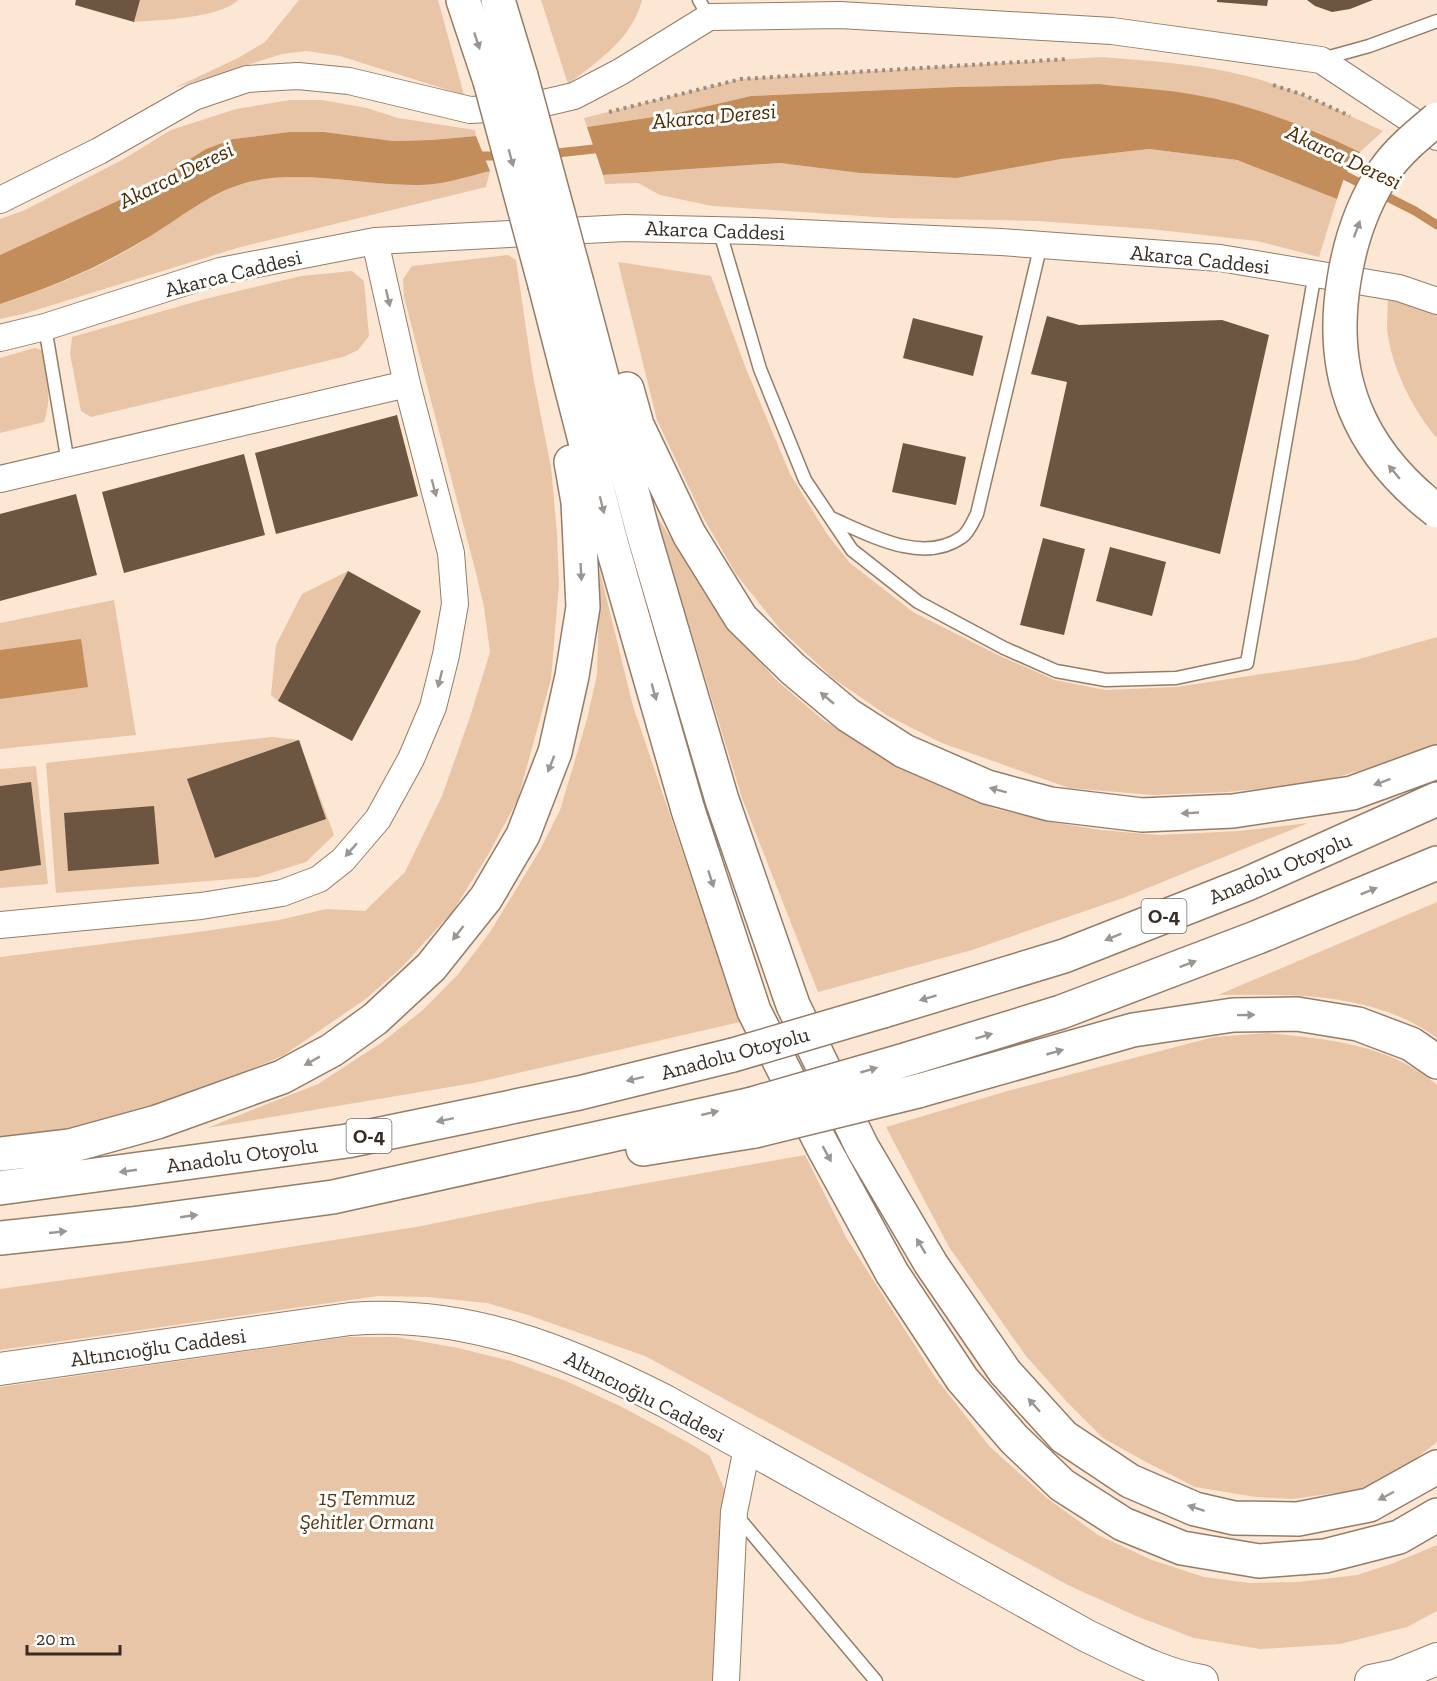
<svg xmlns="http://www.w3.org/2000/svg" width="1437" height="1681" font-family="'Zilla Slab',serif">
<rect width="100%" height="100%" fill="#fce7d4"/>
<path fill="#e8c5a7" d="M140,0H238C221,18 159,20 134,22Z
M299,0H438L464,95L340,56L306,51L282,54L174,88L238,58L265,42Z
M541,0H642C632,39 598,61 568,84Z
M1102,57C1149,61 1201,64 1247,76C1295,89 1338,110 1383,131L1360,152L1317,132L1256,110L1196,95L1100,84L955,87L751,96L673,114L587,127L584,118L741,79Z
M290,100H322L367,108L398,118L475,130L476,136L432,140L393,141L324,132H289L233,139L206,149L135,193L0,255V219L25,210L122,160L171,130L236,109Z
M1149,149L1237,160L1337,199L1319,257L1257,241L1150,229L1037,221L890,218L712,206L660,195L638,183L605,184L603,175L780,163L860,173L957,178L1061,159Z
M490,171L486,187L237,248L23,314L0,319V304C48,289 95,270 138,244C167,226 205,197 236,186C291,166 361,186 418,185C443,185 466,177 490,171Z
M508,255L516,260L533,376L551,467L557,533L559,584L551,679L518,799L488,855L453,911L402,967L367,998L284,1055L245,1072L93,1127L0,1143V957L191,933L279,920L326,909L365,911L405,872L442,796L470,717L490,652L484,607L477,577L404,297L403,279L412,266Z
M618,262L711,276L747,371L790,474L827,534L850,563L913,612L1002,657L1055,680L1105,690L1176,687L1356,660L1437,637V746L1397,760L1316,783L1228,792L1153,795L1069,788L942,743L888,716L834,679L780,629L736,574L703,517L657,420Z
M352,271L364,281L369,336L358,350L343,357L91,417L81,411L70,354L72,337L205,299L301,276Z
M1388,295L1437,305V438C1413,411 1390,364 1387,328C1387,317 1388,305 1388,295Z
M34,348L42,350C48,375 52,398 44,422L0,433V358Z
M655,513L709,599L775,679L823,720L892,760L944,788L996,809L1057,823L1101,830L1158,835L1239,831L1308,823L1123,898L972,950L818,992L742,798Z
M348,571L278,701L271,695L276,645L302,594Z
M600,572L633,706L740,1022L474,1083L207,1128L318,1084L381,1043L423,1010L459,973L490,932L540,850L560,810L573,767L587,719L597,675Z
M114,600L136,735L0,749V623Z
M272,737L299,740L334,835L306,862L258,877L56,893L46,763Z
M36,766L48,884L0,888V769Z
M1437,902V1038C1375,992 1291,994 1218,995Z
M1268,1033C1327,1039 1390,1044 1437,1085V1442L1397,1473L1364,1489L1292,1499L1256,1497L1195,1487L1144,1461L1103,1438L1067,1402L1026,1356L949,1247L886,1127L1004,1092L1214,1037Z
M805,1155L847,1239L935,1377L990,1447L1048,1499L1098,1535L1152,1560L1204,1577L1249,1583L1299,1582L1357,1575L1394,1563L1437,1545V1611L1407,1627L1340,1644L1260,1649L1194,1638L1136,1616L1068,1585L645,1356L528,1315L487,1303L428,1297L378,1296L0,1350V1289L208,1260L416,1227L540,1202Z
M347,1337H396L458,1348L511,1361L566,1381L622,1407L687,1442L710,1456L734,1512L726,1681H0V1387Z"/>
<path fill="#c28d5b" d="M1100,84C1132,88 1164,89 1196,95C1253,105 1308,127 1360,152L1345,175L1337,199L1237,160L1149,149L1061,159L957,178L860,173L780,163L603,175L587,127L673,114L751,96L955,87Z
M289,132H324L393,141L432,140L476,136L490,171C466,177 443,185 418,185C361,186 291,166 236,186C204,197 172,224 142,241C97,268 50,288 0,304V255L135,193L206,149L233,139Z
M81,639L88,687L0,699V650Z"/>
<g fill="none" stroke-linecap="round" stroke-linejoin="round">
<path stroke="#c28d5b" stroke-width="9" d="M548,154L603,148
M473,156H505
M1336,171L1415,211L1437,225"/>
</g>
<path fill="#6c5541" d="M76,0H140L134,22L75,5Z
M1217,0H1268L1267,6L1217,2Z
M1307,0H1373L1350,9L1332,12L1315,6Z
M1047,316L1079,325L1222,320L1269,335L1220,554L1040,506L1067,382L1031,374Z
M913,318L983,336L973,376L903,358Z
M397,415L418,496L276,534L255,453Z
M903,443L966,457L956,505L892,492Z
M244,454L265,535L124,573L102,492Z
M76,494L97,575L0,601V514Z
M1043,538L1085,549L1064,635L1020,625Z
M1110,547L1166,562L1152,616L1096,601Z
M348,571L421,611L352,741L278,701Z
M299,740L326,819L215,858L187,779Z
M31,782L41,865L0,871V786Z
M154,806L159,864L68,871L64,813Z"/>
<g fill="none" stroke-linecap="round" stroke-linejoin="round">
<defs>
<path id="service" d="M699,0L709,17
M1322,59L1369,46L1437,21
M719,229L760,369L805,480L852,550L918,602L1004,648L1056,671L1106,680L1176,678L1247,663L1315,273
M45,327L68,463
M831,518C870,535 923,565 962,537C969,532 973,521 977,514L1041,244
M737,1516L876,1681"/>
<path id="minor" d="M0,200L99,151L194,97L247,79L298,76L349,81L470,110L527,107L574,96L620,72L709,17L840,15L1112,31L1321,60L1437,137
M0,338L45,327L220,271L375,241L625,228L755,231L1001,242L1220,258L1399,288L1437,301
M0,479L407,384
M0,925L201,906L282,893L319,879L343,860L378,819L411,759L433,707L446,655L455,604L451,553L407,384L375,241
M726,1681L734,1512L747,1448"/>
<path id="tertiary" d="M0,1369L350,1319C465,1310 565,1350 665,1401L1087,1636C1123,1653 1162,1675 1202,1681
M1371,1681L1395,1676L1437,1659"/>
<path id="motorway" d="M463,0L490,81
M498,0L521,76
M577,283L643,532L722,800L793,1005L862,1147L931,1264L1005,1372L1064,1437L1130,1481L1195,1509L1234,1518L1298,1519L1369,1505L1437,1467
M545,285L611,542L688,810L754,1011L822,1145L892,1273L962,1379L1014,1439L1062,1485L1123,1524L1182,1548L1259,1561L1325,1556L1399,1537L1437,1515
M627,389L637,425L689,534L741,618L793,669L848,715L904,751L987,787L1050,804L1142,815L1233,811L1352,793L1437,762
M883,1011L1064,956L1247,884L1437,799
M908,1059L1061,1012L1258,937L1437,863
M918,1091L1133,1030L1233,1015L1297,1014L1358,1024L1411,1044L1437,1062
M643,1149L755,1131
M0,1154L70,1146L157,1122L282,1077L332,1050L375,1019L431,967L486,898L523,835L555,752L572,676L583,607L578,502L571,462
M0,1188L347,1141L579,1093L733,1055
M0,1238L131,1224L333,1197L752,1104"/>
</defs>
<use href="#service" stroke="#957c67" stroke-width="15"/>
<use href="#minor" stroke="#957c67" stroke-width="28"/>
<use href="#tertiary" stroke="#957c67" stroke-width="34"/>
<use href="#motorway" stroke="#957c67" stroke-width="36"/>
<path stroke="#9c8c7e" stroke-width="4" stroke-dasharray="3 4.5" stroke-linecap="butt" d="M1273,85L1304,95L1350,116
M609,112L741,79L1068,59"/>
<use href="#service" stroke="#fff" stroke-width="12"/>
<use href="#minor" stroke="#fff" stroke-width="26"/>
<use href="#tertiary" stroke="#fff" stroke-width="32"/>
<use href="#motorway" stroke="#fff" stroke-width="33"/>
<defs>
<path id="primary-bridge" d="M1437,119C1419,134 1399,150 1385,170C1363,203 1350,241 1344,280C1328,377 1359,451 1437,511"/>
<path id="motorway-bridge" d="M521,76L577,283
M490,81L545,285
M733,1055L883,1011
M752,1104L908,1059
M755,1131L918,1091"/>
</defs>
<use href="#primary-bridge" stroke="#957c67" stroke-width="36" stroke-linecap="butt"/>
<use href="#motorway-bridge" stroke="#957c67" stroke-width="36" stroke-linecap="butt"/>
<use href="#primary-bridge" stroke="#fff" stroke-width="33"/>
<use href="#motorway-bridge" stroke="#fff" stroke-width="33"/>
</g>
<defs><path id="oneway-solid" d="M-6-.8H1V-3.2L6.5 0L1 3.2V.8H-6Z" transform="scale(1.5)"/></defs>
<g fill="#9b9692">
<use href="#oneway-solid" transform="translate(477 41) rotate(72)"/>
<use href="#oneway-solid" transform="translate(511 158) rotate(75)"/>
<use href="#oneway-solid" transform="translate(1357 229) rotate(-70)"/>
<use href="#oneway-solid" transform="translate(388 298) rotate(77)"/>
<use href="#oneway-solid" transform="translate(1394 472) rotate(-130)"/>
<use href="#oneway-solid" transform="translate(434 488) rotate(75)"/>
<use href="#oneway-solid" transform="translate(602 505) rotate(76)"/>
<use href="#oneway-solid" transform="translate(581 572) rotate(87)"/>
<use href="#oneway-solid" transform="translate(440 679) rotate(104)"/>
<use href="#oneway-solid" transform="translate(654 692) rotate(74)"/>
<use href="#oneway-solid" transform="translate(827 698) rotate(-140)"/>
<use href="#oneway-solid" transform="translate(551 764) rotate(111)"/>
<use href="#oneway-solid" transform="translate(1382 782) rotate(160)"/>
<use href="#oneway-solid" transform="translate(998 790) rotate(-165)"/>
<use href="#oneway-solid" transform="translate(1190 813) rotate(177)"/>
<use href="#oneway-solid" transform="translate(351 850) rotate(131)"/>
<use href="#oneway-solid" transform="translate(711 879) rotate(72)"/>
<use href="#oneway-solid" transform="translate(1369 891) rotate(-22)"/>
<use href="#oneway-solid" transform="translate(458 933) rotate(128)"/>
<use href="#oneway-solid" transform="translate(1113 937) rotate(158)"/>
<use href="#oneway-solid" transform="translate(1188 964) rotate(-21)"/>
<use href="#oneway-solid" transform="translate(928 998) rotate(163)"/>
<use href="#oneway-solid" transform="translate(1246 1015) rotate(-1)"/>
<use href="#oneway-solid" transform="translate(984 1036) rotate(-17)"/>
<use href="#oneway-solid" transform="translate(1055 1052) rotate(-16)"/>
<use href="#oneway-solid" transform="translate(312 1061) rotate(151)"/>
<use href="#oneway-solid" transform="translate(869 1070) rotate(-16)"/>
<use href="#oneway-solid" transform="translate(635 1079) rotate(166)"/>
<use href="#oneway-solid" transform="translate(710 1113) rotate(-13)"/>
<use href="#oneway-solid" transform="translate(445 1120) rotate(168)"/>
<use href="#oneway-solid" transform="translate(827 1154) rotate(61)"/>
<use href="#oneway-solid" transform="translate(128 1171) rotate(172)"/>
<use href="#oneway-solid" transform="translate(189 1216) rotate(-8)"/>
<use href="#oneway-solid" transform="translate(58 1232) rotate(-6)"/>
<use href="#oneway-solid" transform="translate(921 1246) rotate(-121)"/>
<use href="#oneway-solid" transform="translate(1034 1405) rotate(-132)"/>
<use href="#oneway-solid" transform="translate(1386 1496) rotate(152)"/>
<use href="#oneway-solid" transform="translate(1196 1508) rotate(-162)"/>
</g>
<g text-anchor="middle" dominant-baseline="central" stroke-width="6" stroke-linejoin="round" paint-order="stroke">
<g fill="#fff" stroke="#736c66" stroke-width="1.5">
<rect x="1141.5" y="899" width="45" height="34" rx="4.5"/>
<rect x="346.5" y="1119" width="45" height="34" rx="4.5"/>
</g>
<g font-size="20" font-weight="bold" fill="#372d24">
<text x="1164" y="916">O-4</text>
<text x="369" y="1136">O-4</text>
</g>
<g font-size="21" fill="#372d24" stroke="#fff">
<text transform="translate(715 230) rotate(2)">Akarca Caddesi</text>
<text transform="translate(1200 259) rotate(6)">Akarca Caddesi</text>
<text transform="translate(233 273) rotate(-14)">Akarca Caddesi</text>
<text transform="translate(1280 868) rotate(-23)">Anadolu Otoyolu</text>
<text transform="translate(735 1053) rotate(-15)">Anadolu Otoyolu</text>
<text transform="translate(242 1155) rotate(-8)">Anadolu Otoyolu</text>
<text transform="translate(158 1347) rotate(-8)">Altıncıoğlu Caddesi</text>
<text transform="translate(645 1396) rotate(27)">Altıncıoğlu Caddesi</text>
</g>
<g font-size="21" font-style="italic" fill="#59340c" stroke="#fff">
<text x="367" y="1497">15 Temmuz<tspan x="367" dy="24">Şehitler Ormanı</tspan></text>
</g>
<g font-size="22" font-style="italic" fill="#4d2a00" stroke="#fff">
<text transform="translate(714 116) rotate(-5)">Akarca Deresi</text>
<text transform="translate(1344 157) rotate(25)">Akarca Deresi</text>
<text transform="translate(176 175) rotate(-26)">Akarca Deresi</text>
</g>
</g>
<path d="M27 1645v9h93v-9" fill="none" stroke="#372d24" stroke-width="3"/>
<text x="36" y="1645" font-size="18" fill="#372d24" stroke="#ffffff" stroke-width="4.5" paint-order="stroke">20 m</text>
</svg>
